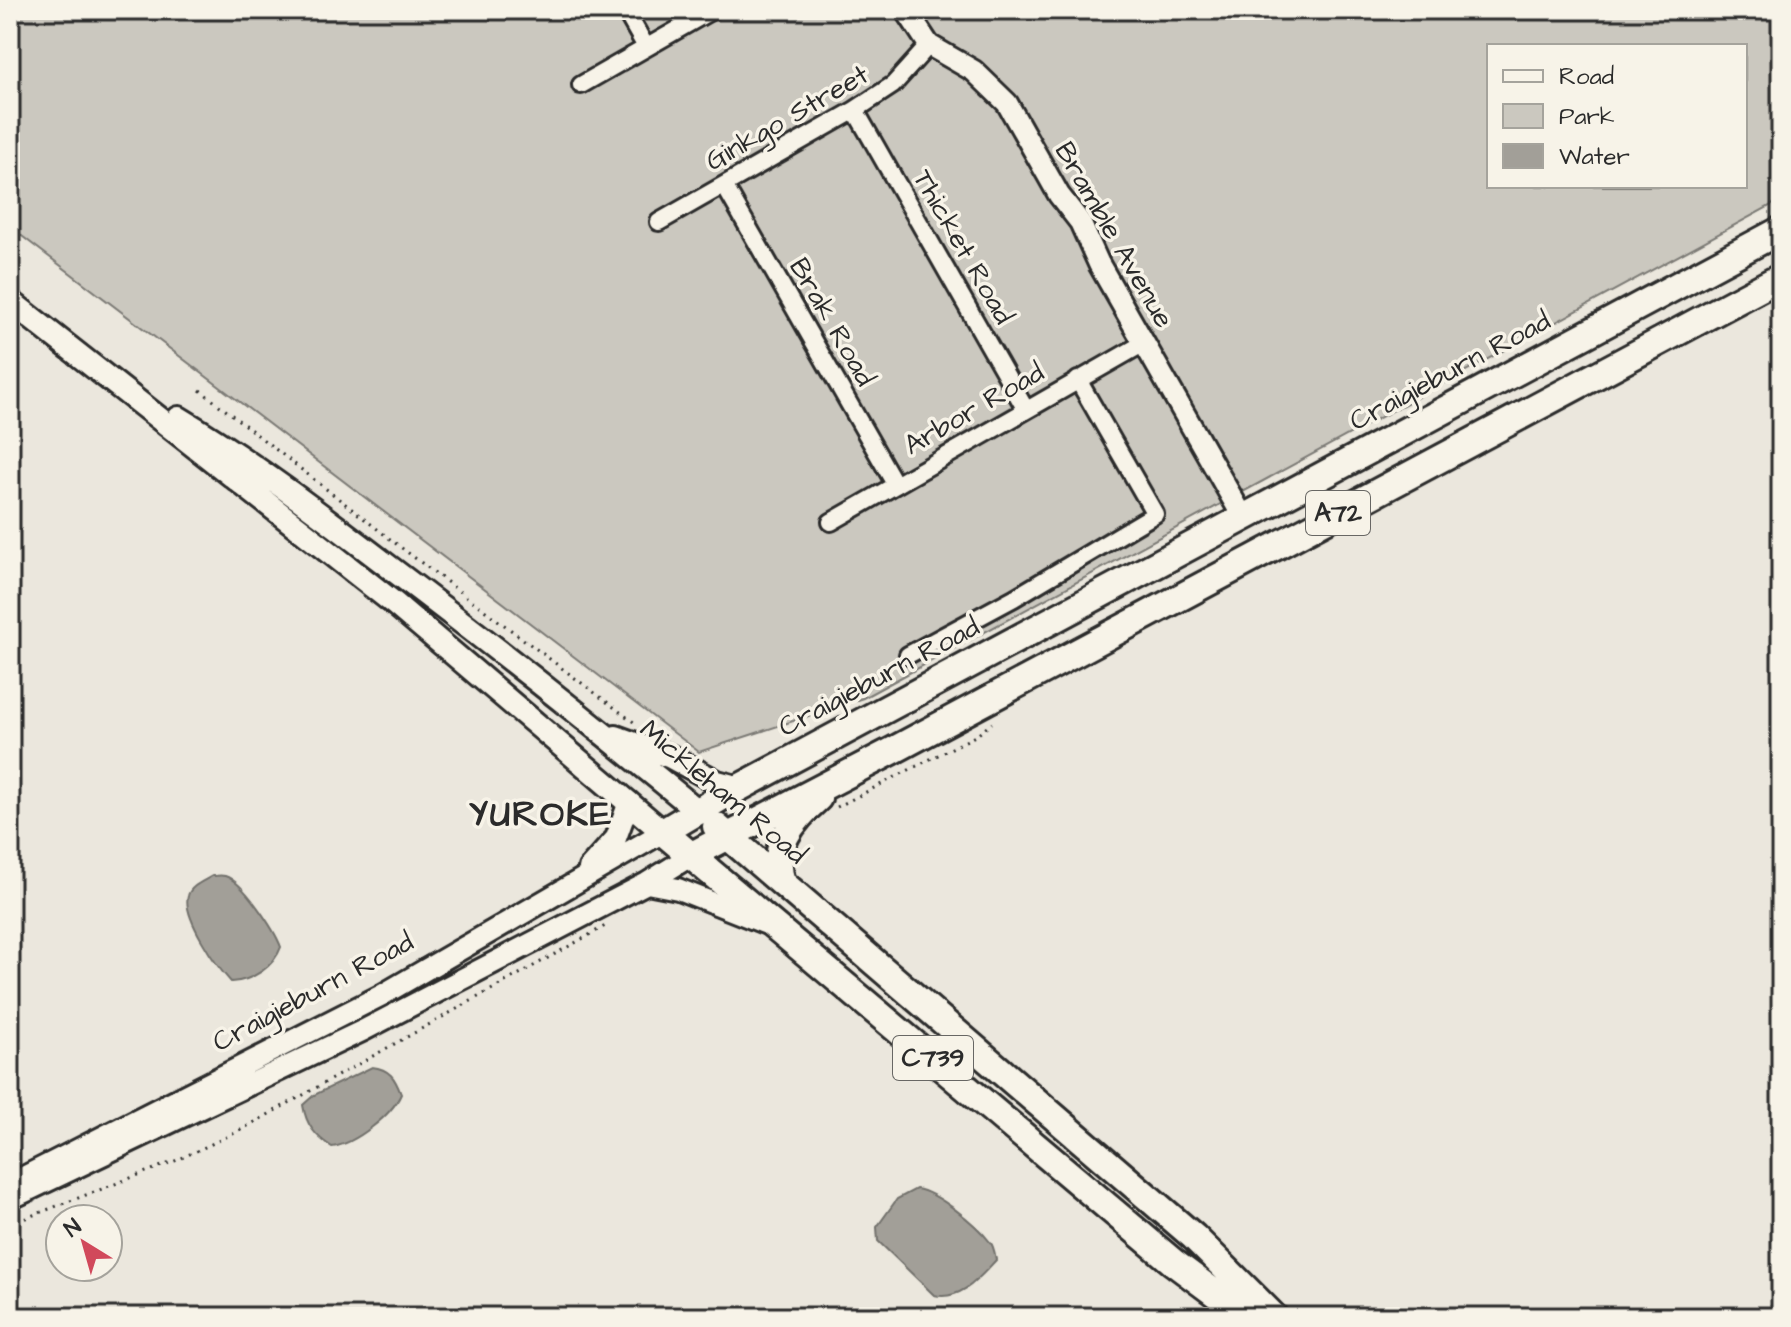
<svg xmlns="http://www.w3.org/2000/svg" width="1791" height="1327" font-family="'Architects Daughter',sans-serif">
<rect width="100%" height="100%" fill="#ebe7dd"/>
<filter id="ink" filterUnits="userSpaceOnUse"><feTurbulence type="fractalNoise" baseFrequency=".0125" numOctaves="2"/><feDisplacementMap in="SourceGraphic" scale="16" xChannelSelector="R" yChannelSelector="G"/><feConvolveMatrix kernelMatrix="1 2 1 2 8 2 1 2 1" color-interpolation-filters="sRGB"/></filter>
<g filter="url(#ink)">
<path fill="#cbc8bf" stroke="#7b7a75" stroke-width="2" fill-rule="evenodd" d="M10,10H1781V200L863,698L699,752L10,227ZM1489,46H1745V186H1489Z"/>
<path fill="#a29f98" stroke="#72716c" stroke-width="2" d="M212,876C217,876 221,875 225,876C243,881 275,931 281,947C274,967 252,981 231,982C217,967 182,916 188,896C190,886 204,881 212,876Z
M372,1067C390,1069 395,1078 401,1094C392,1115 355,1144 332,1147C316,1137 306,1125 303,1105L314,1095Z
M916,1189C937,1192 976,1224 990,1242C994,1246 995,1254 996,1260C979,1278 961,1301 934,1295L878,1241L877,1227L897,1199Z"/>
<g fill="none" stroke-linecap="round" stroke-linejoin="round">
<defs>
<path id="minor" d="M625,10L646,47
M581,85L712,10
M855,110L1026,410
M724,185L895,484
M659,222L855,110L893,85L929,45
M831,522L1144,343
M908,655L1014,598L1155,514L1078,380"/>
<path id="tertiary" d="M906,10L929,45L974,71L1007,103L1059,195L1080,222L1099,264L1243,517
M589,868L616,838L629,802
M647,883L678,889L764,923
M10,1184L382,995L663,832
M10,1199L364,1030L647,883L692,855"/>
<path id="secondary" d="M10,301L395,604L663,832
M179,418C252,462 320,514 388,566C493,645 596,727 698,811
M616,737L671,757L717,782L740,788"/>
<path id="primary" d="M716,826L1194,1237L1274,1317
M692,855L894,750L1781,277
M782,882C770,847 793,820 818,798
M1247,1317L1173,1262L663,832L720,798L1781,230"/>
</defs>
<use href="#minor" stroke="#2b2b2b" stroke-width="22"/>
<use href="#tertiary" stroke="#2b2b2b" stroke-width="26"/>
<use href="#secondary" stroke="#2b2b2b" stroke-width="28"/>
<use href="#primary" stroke="#2b2b2b" stroke-width="32"/>
<path stroke="#2b2b2b" stroke-width="3" stroke-dasharray="2 6" stroke-linecap="butt" d="M200,390L399,546L635,723
M837,807L977,735L992,723
M10,1224L175,1161L237,1132L607,925"/>
<use href="#minor" stroke="#f7f3e8" stroke-width="16"/>
<use href="#tertiary" stroke="#f7f3e8" stroke-width="20"/>
<use href="#secondary" stroke="#f7f3e8" stroke-width="22"/>
<use href="#primary" stroke="#f7f3e8" stroke-width="26"/>
</g>
</g>
<g text-anchor="middle" dominant-baseline="central" stroke-width="7" stroke-linejoin="round" paint-order="stroke">
<g fill="#f7f3e8" stroke="#686764" stroke-width="2">
<rect x="1306" y="491" width="64" height="44" rx="6"/>
<rect x="893" y="1036" width="80" height="44" rx="6"/>
</g>
<g font-size="26" font-weight="bold" fill="#2b2b2b">
<text x="1338" y="513">A72</text>
<text x="933" y="1058">C739</text>
</g>
<g font-size="28" fill="#2b2b2b" stroke="#f7f3e8">
<text transform="translate(787 118) rotate(-30)">Ginkgo Street</text>
<text transform="translate(1114 235) rotate(60)">Bramble Avenue</text>
<text transform="translate(963 247) rotate(60)">Thicket Road</text>
<text transform="translate(832 322) rotate(60)">Brak Road</text>
<text transform="translate(1450 371) rotate(-28)">Craigieburn Road</text>
<text transform="translate(974 409) rotate(-30)">Arbor Road</text>
<text transform="translate(879 677) rotate(-28)">Craigieburn Road</text>
<text transform="translate(723 792) rotate(40)">Mickleham Road</text>
<text transform="translate(313 992) rotate(-28)">Craigieburn Road</text>
</g>
<g font-size="36" font-weight="bold" letter-spacing="2" fill="#2b2b2b" stroke="#f7f3e8">
<text x="541" y="814">YUROKE</text>
</g>
</g>
<rect width="1791" height="1327" fill="none" stroke="#f7f3e8" stroke-width="40"/>
<rect x="20" y="20" width="1751" height="1287" fill="none" stroke="#2b2b2b" stroke-width="3" filter="url(#ink)"/>
<rect x="1487" y="44" width="260" height="144" fill="#f7f3e8" stroke="#a5a39c" stroke-width="2"/>
<rect x="1503" y="70" width="40" height="12" fill="#f7f3e8" stroke="#a5a39c" stroke-width="2"/>
<text x="1559" y="84" font-size="24" fill="#2b2b2b">Road</text>
<rect x="1503" y="104" width="40" height="24" fill="#cbc8bf" stroke="#a5a39c" stroke-width="2"/>
<text x="1559" y="124" font-size="24" fill="#2b2b2b">Park</text>
<rect x="1503" y="144" width="40" height="24" fill="#a29f98" stroke="#a5a39c" stroke-width="2"/>
<text x="1559" y="164" font-size="24" fill="#2b2b2b">Water</text>
<g transform="translate(84 1243) rotate(323)"><circle r="38" fill="#f7f3e8" stroke="#a5a39c" stroke-width="2"/>
<path d="M0-6L14 30L0 20L-14 30Z" fill="#d1495b"/>
<text y="-12" font-size="22" font-weight="bold" text-anchor="middle" fill="#2b2b2b">N</text>
</g>
</svg>
